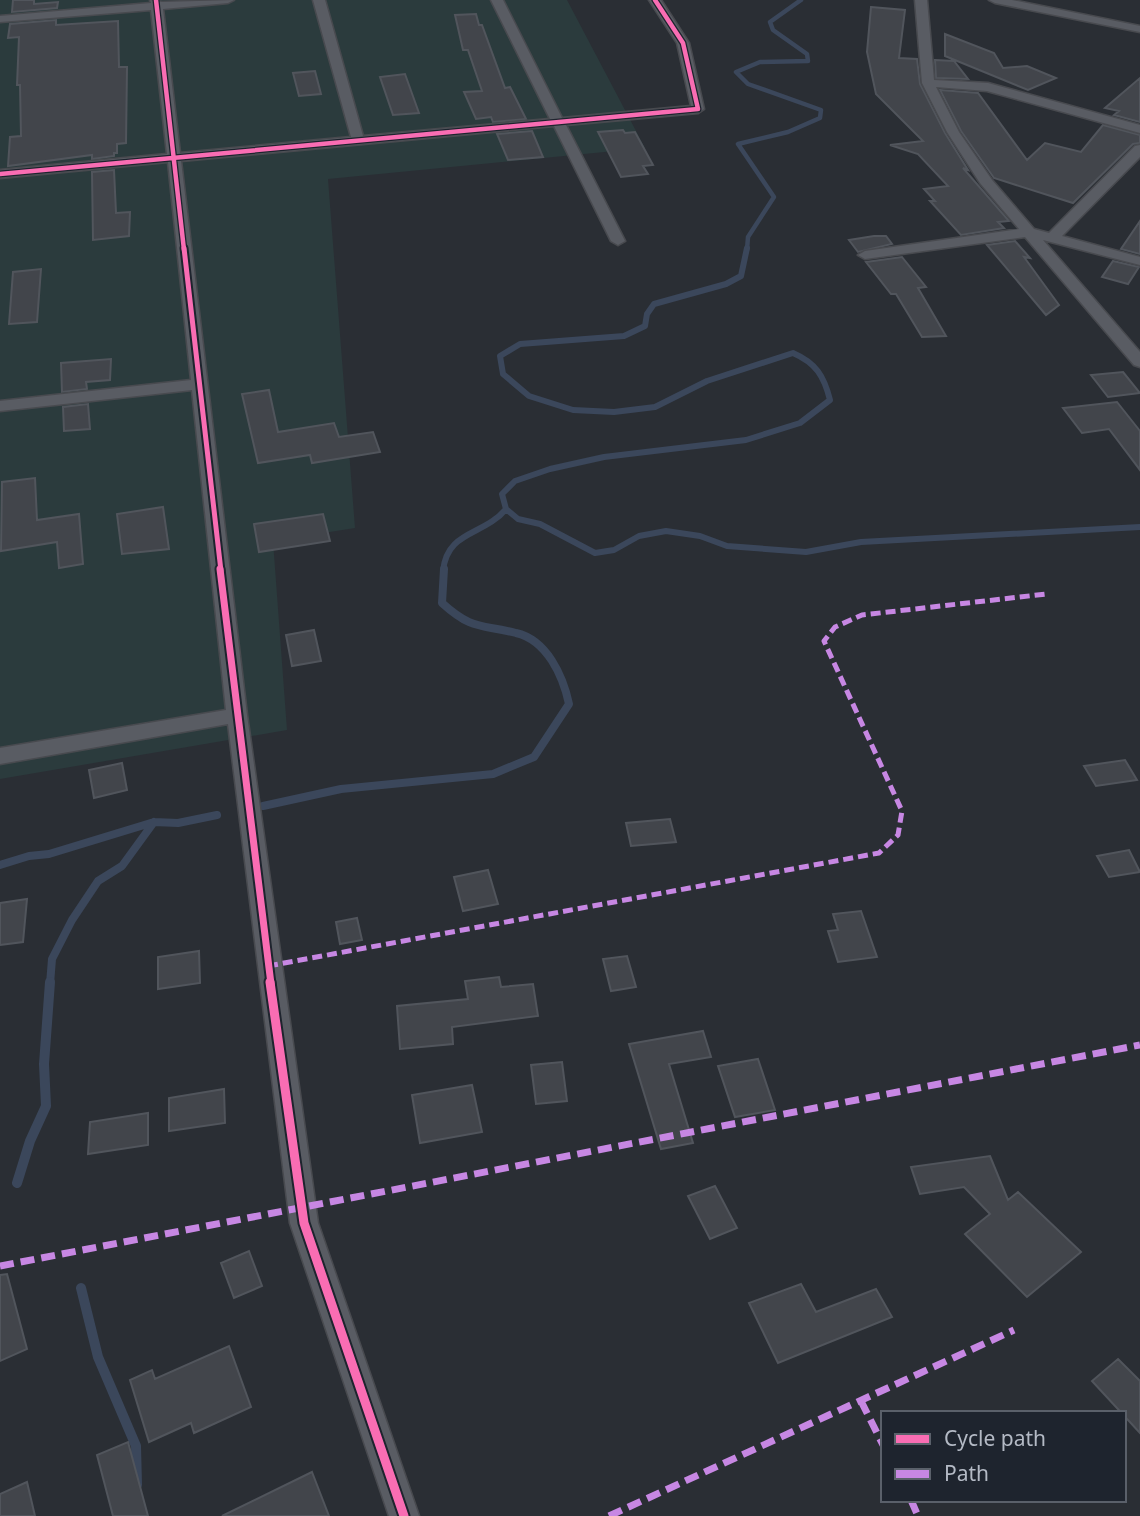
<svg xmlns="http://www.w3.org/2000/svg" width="1140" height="1516" font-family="'Noto Sans',sans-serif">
<rect width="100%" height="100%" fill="#2a2e34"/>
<path fill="#2b3b3d" d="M0,0H567L645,148L328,179L355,528L273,541L287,730L0,779Z"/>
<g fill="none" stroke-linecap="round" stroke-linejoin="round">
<path stroke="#3b475b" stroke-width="4.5" d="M747,250L748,237L774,197L738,144L788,132L820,118L821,110L748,84L736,72L760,62L808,61L807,54L773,30L770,22L801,0"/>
<path stroke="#3b475b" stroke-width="6" d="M747,248L741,276L726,284L654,304L647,314L645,326L624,336L520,344L500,356L503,374L529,396L573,410L614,412L655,407L707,381L793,353C816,363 824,376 830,400L800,423L746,440L604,457L550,469L515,481L502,494L506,509L518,519L540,524L595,553L614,550L639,536L666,531L700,536L727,546L806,552L861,542L1140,527
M443,571C447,530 484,536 506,509"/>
<path stroke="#3b475b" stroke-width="8" d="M263,806L341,789L493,774L534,757L569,704C563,676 547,640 516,633C481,624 473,631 442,603L444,569
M0,865L29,856L49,854L154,822L178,823L217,815
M50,984L52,959L72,920L98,881L122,866L154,822"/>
<path stroke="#3b475b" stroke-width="10" d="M17,1183L30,1141L46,1106L44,1064L50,982
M81,1288L98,1357L136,1446L137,1485"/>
</g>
<path fill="#42454b" stroke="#51555c" stroke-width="2" d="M13,0H34V4L58,2L57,8L12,12Z
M871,7L905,10L899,58L917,59L920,84L945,133L968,170L963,168L1009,221L998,222L1004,228L961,235L930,201H935L924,189L948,186L918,154L890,145L923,141L876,94L867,52Z
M476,14L479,25H482L505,88L510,87L526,119L493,122L491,117L476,119L464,92L482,91L468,50H463L455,15Z
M56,20V25L118,21L119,67H127L126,143L117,144V153H114V156L92,159V155L8,166L10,137L21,136L20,85H17L19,37L8,38L10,24Z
M945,34L994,53L1003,68L1027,66L1056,78L1028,90L945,56Z
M935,60L954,61L968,79L936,78Z
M315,71L321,94L299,96L293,73Z
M405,74L419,113L393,115L380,77Z
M1140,78V122L1114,115L1119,111L1105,108Z
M940,90L978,93L1027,160L1045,143L1081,152L1103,125L1140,135V143L1133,144L1073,203L994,178L961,131Z
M623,130L625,133L635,132L653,165L643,166L648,174L621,177L598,132Z
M532,131L543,157L508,160L497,134Z
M114,170L116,213L130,212L129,236L93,240L92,172Z
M1140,221V254L1121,249Z
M874,236H886L892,244L858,252L849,240Z
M1015,241L1030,258L1024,257L1059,305L1046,315L987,245Z
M902,257L926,287L918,288L946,336L922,337L896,294H891L866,262Z
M1113,261L1139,267L1128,284L1102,277Z
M41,269L37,322L9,324L13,272Z
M111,359L110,380L86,382L87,389L62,392L61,363Z
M1123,372L1140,393L1108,397L1091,375Z
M269,390L278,432L334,423L339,437L373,432L380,452L312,463L310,455L258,463L242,394Z
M1117,402L1140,431V470L1109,429L1082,433L1063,408Z
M88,404L90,429L64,431L63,407Z
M35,478L37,520L79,514L83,564L59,568L57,542L1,551L2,482Z
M163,507L169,549L122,554L117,514Z
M323,514L330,541L259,552L254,524Z
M314,630L321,661L292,666L286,635Z
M1125,760L1137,780L1096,786L1084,766Z
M122,763L127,790L94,798L89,770Z
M670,819L676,842L631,846L626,823Z
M1129,850L1140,872L1109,877L1097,856Z
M488,870L498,904L463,911L454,877Z
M27,899L23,942L0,945V903Z
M861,911L877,957L838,962L828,931L838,930L833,914Z
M357,918L362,940L340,944L336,922Z
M199,951L200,983L158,989V957Z
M627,956L636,987L611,991L603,959Z
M499,977L501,987L533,984L538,1016L452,1027L453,1044L400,1049L397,1006L468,999L465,981Z
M703,1031L711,1057L669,1064L693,1143L661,1149L629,1044Z
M758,1059L775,1110L735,1117L718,1066Z
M562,1062L567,1101L536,1104L531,1065Z
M472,1085L482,1132L420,1143L412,1095Z
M224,1089L225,1123L169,1131V1098Z
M148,1113V1145L88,1154L90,1122Z
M990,1156L1008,1200L1018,1192L1081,1252L1027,1297L965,1234L990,1214L964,1187L920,1194L911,1167Z
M715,1186L737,1228L710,1239L688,1196Z
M249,1251L262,1286L234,1298L221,1263Z
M7,1274L27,1349L0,1361V1275Z
M801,1284L816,1312L876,1289L892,1317L778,1363L749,1303Z
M229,1346L251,1407L194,1433L191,1423L149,1442L130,1380L152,1370L155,1379Z
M1118,1359L1140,1381V1433L1092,1381Z
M128,1442L148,1516H113L97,1455Z
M312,1472L329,1516H222Z
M27,1482L35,1516H0V1494Z"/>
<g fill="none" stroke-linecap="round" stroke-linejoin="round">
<defs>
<path id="minor" d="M150,0L162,2L234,0L228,3L163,9L180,153L351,137L313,0H325L363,136L550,119L491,0H503L562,118L691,106L677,43L649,0H661L689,43L704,109L698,113L566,125L625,241L618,245L611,241L554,126L181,161L247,715L318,1223L419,1516H389L290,1223L228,724L0,764V748L226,710L192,390L0,411V401L191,380L168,162L0,178V170L167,154L151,10L0,22V16L151,3Z
M915,0H927L934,80L988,83L1140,125V133L987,91L936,87L959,132L992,180L1034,229L1049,233L1135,146L1140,145V157L1062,236L1140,257V265L1043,240L1140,352V367L1134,365L1025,237L865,259L858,255L865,251L1019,229L980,183L947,132L922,83Z
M989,0H1012L1140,26V32L995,3Z"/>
</defs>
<use href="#minor" stroke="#484a4f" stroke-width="3"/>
<use href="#minor" fill="#595c63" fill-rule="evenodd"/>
<path stroke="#c787e3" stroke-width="5" stroke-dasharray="10 5" stroke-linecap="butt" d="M268,966L879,853L898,835L902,811L824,641L835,627L862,615L1046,594"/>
<path stroke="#c787e3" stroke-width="7" stroke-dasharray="14 7" stroke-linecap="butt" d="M0,1266L1140,1045
M861,1401L883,1445
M911,1500L918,1516
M609,1516L1014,1330"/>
<defs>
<path id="cycleway-far3" d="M156,0L184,250
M0,174L698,109L683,43L655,0"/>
<path id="cycleway-far2" d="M184,248L221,571"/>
<path id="cycleway-far1" d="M220,569L271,984"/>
<path id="cycleway" d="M270,982L304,1223L404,1516"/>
</defs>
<use href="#cycleway-far3" stroke="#1e242e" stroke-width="7"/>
<use href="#cycleway-far2" stroke="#1e242e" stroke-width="9"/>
<use href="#cycleway-far1" stroke="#1e242e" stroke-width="11"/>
<use href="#cycleway" stroke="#1e242e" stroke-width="13"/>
<use href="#cycleway-far3" stroke="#f96db3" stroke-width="4.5"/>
<use href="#cycleway-far2" stroke="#f96db3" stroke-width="5"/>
<use href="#cycleway-far1" stroke="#f96db3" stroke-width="7"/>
<use href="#cycleway" stroke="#f96db3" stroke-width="9"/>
</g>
<rect x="881" y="1411" width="245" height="91" fill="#1e242e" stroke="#5a606a" stroke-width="2"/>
<rect x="895" y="1434" width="35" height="10" fill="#f96db3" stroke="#5a606a" stroke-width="2"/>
<text x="944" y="1446" font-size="21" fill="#b4bac5">Cycle path</text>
<rect x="895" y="1469" width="35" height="10" fill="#c787e3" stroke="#5a606a" stroke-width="2"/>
<text x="944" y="1481" font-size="21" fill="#b4bac5">Path</text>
</svg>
